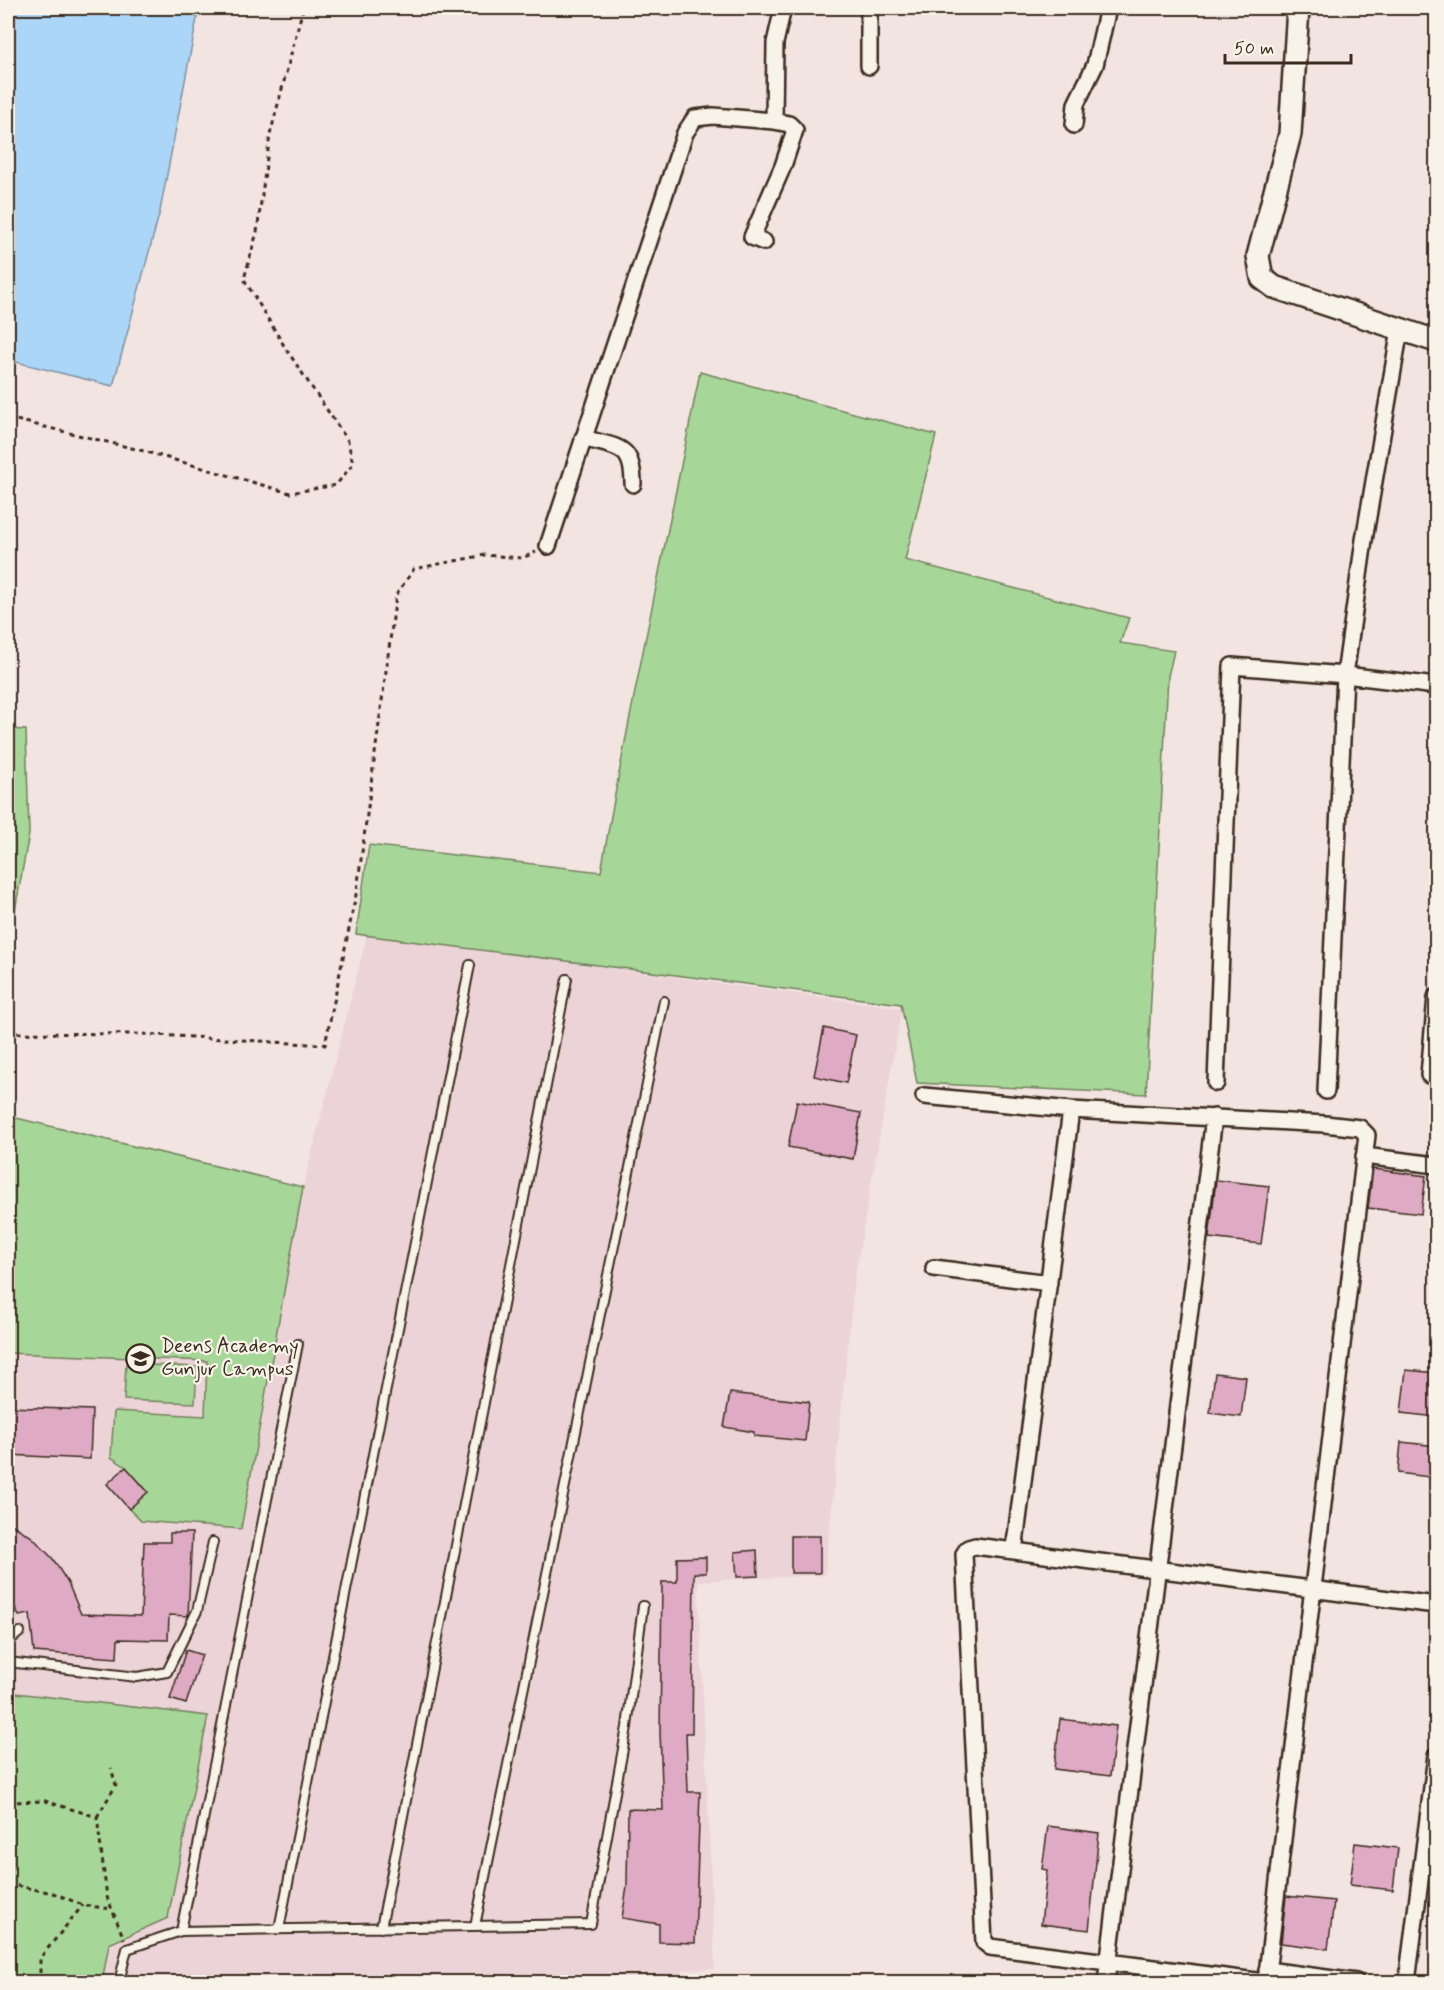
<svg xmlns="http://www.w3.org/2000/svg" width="1444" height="1990" font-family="Mynerve,sans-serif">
<rect width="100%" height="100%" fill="#f2e4e1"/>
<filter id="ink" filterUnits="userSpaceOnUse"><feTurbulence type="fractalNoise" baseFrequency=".0167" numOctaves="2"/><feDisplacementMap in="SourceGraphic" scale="12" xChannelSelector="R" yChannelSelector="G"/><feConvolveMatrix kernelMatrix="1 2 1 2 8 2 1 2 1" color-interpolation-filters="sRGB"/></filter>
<g filter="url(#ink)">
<path fill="#ecd3d8" d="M367,935L902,1008L854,1281L825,1575L698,1581L715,1969L683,1970L680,1982H8V1116L303,1187Z"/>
<path fill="#a7d798" stroke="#71805b" stroke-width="1.5" d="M700,372L936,435L905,560L1129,618L1120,643L1174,651L1168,676L1146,1094L917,1083L901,1004L356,934L369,845L601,872C630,704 667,539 700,372Z
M8,729L26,730L29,834L8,949Z
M8,1116L303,1187L241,1529L141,1521L129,1509L148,1492L126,1467L111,1457L114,1411L205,1416L207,1361L8,1353Z
M126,1364L197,1367L195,1403L124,1400Z
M8,1692L208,1716L168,1918L109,1944L102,1982H8Z"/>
<path fill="#acd6f7" stroke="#7f91a0" stroke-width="1.5" d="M8,8H199L160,211L113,386L8,360Z"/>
<path fill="#dfaac3" stroke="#3b2a1e" stroke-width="1.5" d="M824,1028L856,1035L846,1083L814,1076Z
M797,1101L861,1113L853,1159L788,1147Z
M1373,1169L1426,1176L1421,1214L1368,1208Z
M1216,1180L1269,1186L1261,1244L1209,1238Z
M1406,1370L1437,1373V1417L1401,1413Z
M1215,1373L1246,1377L1241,1417L1210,1413Z
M730,1393L809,1402L805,1441L754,1436V1432L724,1427Z
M8,1407L92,1410L90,1459L8,1455Z
M1401,1442L1437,1446V1478L1398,1473Z
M126,1467L148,1492L129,1509L107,1484Z
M8,1522L32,1537L53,1559L68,1583L81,1614L141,1616L144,1542H170V1533H192L188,1616L169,1615L168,1640L118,1639L117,1658L34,1652L30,1614L19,1616L8,1593Z
M791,1536H820V1573H791Z
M757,1550L758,1576L737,1577L735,1552Z
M706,1557V1573H694L692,1733H686L688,1792H700L695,1943L659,1942V1924L622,1918L627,1887L628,1809L663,1810L660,1732L662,1582H677V1558Z
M186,1650L202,1655L186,1704L170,1699Z
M1060,1719L1116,1726L1110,1776L1054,1769Z
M1048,1826L1099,1833L1089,1930L1041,1924L1047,1870L1042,1869Z
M1355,1843L1398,1848L1393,1890L1350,1885Z
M1286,1896L1334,1901L1328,1949L1281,1943Z"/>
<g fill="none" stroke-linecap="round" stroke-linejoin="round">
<defs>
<path id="lane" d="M8,1642L20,1632
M8,1662L137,1677L167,1672L197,1611L213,1542
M475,1926L664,1001
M381,1928L567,979
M279,1929L470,965
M181,1931L298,1344
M119,1982L127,1949L181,1931L591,1924L627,1727L643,1606"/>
<path id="street" d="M869,8V66
M1074,125L1076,104L1095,65L1108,8
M764,242L752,237L783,166L795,130L789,124L774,121
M583,438C617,448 633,444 633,484
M548,546L685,133L695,118L713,116L774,121L775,43L783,8
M1429,1075L1436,997
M1216,1083L1232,666L1345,675L1436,686
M1326,1091L1345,675L1364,540L1400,329
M924,1096L1071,1110L1325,1124L1360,1128L1367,1135L1266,1982
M1364,1156L1436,1165
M934,1268L1049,1283
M1014,1551L1071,1110
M1267,1970L1356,1982
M1106,1982L1214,1117
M1264,1982L990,1947L984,1942L964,1554L968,1548L975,1546L1436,1605
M1407,1982L1436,1756"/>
<path id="secondary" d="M1298,8L1290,134L1258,256L1262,278L1274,287L1436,341"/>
</defs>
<use href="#lane" stroke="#3b2a1e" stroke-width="12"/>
<use href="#street" stroke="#3b2a1e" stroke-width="20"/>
<use href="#secondary" stroke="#3b2a1e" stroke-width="26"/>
<path stroke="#3b2a1e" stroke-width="3" stroke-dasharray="4.5 4.5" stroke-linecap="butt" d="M8,418L140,450L290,493L336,485L353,464L348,441L286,349L244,279L257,232L270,135L303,8
M8,1033L141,1034L325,1045L357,890L396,595L414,569L485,555L522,558L536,552
M8,1802L45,1801L97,1817L107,1897L124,1939
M97,1817L116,1785L111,1768
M8,1884L53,1893L83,1905L111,1909
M40,1982V1958L83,1905"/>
<use href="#lane" stroke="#f7f3e8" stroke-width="8"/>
<use href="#street" stroke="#f7f3e8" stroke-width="15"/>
<use href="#secondary" stroke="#f7f3e8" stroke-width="21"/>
</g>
</g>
<defs>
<symbol id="school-ring" viewBox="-11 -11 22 22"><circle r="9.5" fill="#f7f3e8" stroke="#3b2a1e" stroke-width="1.5"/><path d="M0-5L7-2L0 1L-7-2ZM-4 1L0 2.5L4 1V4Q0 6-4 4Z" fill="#3b2a1e"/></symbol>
</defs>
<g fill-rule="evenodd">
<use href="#school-ring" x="124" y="1342" width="33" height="33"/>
</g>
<g text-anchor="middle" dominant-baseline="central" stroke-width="4.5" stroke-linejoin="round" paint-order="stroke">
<g font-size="20" fill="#3b2a1e" stroke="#f7f3e8" text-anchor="start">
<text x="161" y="1346">Deens Academy<tspan x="161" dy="23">Gunjur Campus</tspan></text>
</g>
</g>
<rect width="1444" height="1990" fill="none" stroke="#f7f3e8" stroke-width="30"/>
<rect x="15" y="15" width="1414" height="1960" fill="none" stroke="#3b2a1e" stroke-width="2" filter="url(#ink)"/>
<path d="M1225 54v9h126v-9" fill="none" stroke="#3b2a1e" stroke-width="3"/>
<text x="1234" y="54" font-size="18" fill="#3b2a1e" stroke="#f7f3e8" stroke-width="4.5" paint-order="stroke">50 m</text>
</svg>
